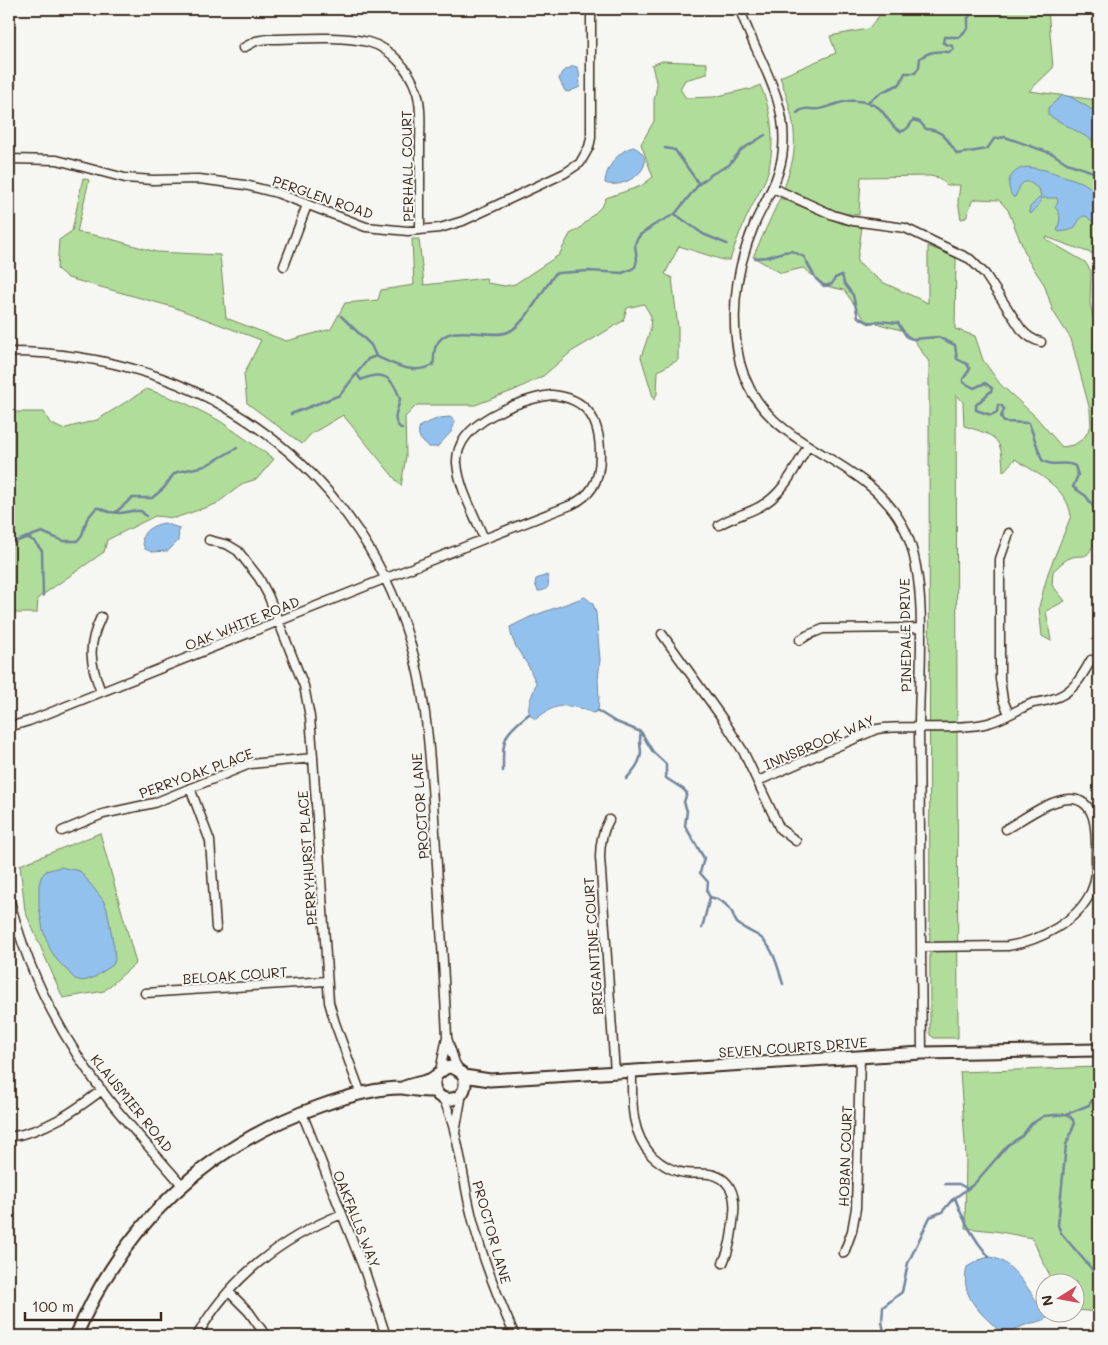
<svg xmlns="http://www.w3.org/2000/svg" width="1108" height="1345" font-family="Mali,sans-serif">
<rect width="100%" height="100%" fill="#f6f6f2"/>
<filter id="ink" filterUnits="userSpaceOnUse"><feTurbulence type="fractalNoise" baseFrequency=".02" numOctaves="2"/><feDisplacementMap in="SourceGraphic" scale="10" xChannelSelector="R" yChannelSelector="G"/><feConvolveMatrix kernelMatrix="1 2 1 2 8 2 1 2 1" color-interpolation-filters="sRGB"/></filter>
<g filter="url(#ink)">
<path fill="#b1dd9a" stroke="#76845c" d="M885,9H1048L1053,68L1029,91L1096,100L1099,102V256L1046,237L1047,240L1085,262L1091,271L1090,303L1099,346V545H1093C1086,562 1082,553 1070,558C1064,560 1058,567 1053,571L1052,585L1065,601L1046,611L1051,641L1042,636L1039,607L1048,573L1071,516C1068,488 1036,473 1015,459L1003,472C1002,437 997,436 964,426L963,402L956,394L958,1038H934L930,1035L929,362L914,340L901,330L865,320L844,290L826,286L803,268L781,273L753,257L780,198L843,224L862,227L857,262L882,282L928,303V246L956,258L955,329L975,336L983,360L1000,384L1035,416L1062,447L1074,445L1084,438L1091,426L1090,410L1071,339L1053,311L1044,284L1028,260L1008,210L999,200L977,199L972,201L966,218L961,219L958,201L960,185H947L939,178L930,176L861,177L859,215L841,213L784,189C787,178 791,168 793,158C798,130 789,103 780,77L836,53L830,36L868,29Z
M662,61L707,63V74L685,80L680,89L686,98L714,97L748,89L750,90L760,85C772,111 775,140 769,168C766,181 758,194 752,206C743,224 736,241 730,260H723L679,246L665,274L672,278L678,328V360L658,371L657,394L654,400L641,357L650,331L651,316L644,304L627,308L623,321L571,352L543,376L515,390L475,405H417L405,417L406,456L401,486L343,415L311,434L302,444L247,403L244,374L261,340L173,307L68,278L57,269L59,240L72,231L83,178L89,180L77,232L104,237L156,252L220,255L226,318L286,341L331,329L345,303L378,300L381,290L414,285L412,239H419L424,285L486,278L487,283L505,286L515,284L559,255L570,234L579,229L603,205L606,198L641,186L653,177L641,144L654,121V100L657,86L652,65Z
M147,389L185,403L220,421L274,459L257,479L244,483L216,504L175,518L155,516L107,540L104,552L38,598L37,613H9V412H44L50,423L62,429L97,420Z
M100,833L136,963L104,991L63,998L25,911L20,865Z
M1099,1067V1312L1076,1310V1282H1053L1032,1238L995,1231L965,1228L966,1156L960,1072Z"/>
<path fill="#93c1ee" stroke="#70859b" d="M573,66L577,67L579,71L580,87L568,92L565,91L559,79L562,72Z
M1063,95L1071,97L1099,114V144L1048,115V108Z
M634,147C664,163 625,191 605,183C605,169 619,149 634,147Z
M1027,167L1045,170L1082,182L1099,193V223H1094L1086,216C1078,216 1080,221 1075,227C1072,231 1064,231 1059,232L1057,230C1060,221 1062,215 1055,207L1058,202L1057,198H1041L1039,205L1031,214L1029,212L1030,207L1041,196L1039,189L1029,182H1024L1020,186L1015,197H1013C1004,183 1010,170 1027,167Z
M450,417L455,421L452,431L437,447H429C421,441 416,436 420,426L439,418Z
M164,523L179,528L178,541L168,551L152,552L145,549C137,533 150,526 164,523Z
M547,575C550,585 549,591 538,591L535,584L536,579Z
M585,597L593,604L596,613L600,660L598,680L599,697L598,711L593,713C568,703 557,702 536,719C520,713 535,693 536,682C533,677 531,672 529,667C521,654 511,643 510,627L530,617Z
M60,867L80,871L103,900L107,909L114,947L115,960L113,965L93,978L83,981L75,979L57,960L50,949L43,930L39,907V885L41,877L46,871Z
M989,1257C1012,1258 1033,1297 1046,1315L1047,1318C1042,1322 1035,1322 1028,1324C1022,1326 1013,1331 1006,1332C999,1332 994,1326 990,1322C973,1306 961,1291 967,1267L979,1260Z"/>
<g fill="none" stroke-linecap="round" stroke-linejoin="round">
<path stroke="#70859b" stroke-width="2.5" d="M866,103L882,92L900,84L905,73H915L919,67L920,58C930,51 937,51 949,52L954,49L952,46L943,43L944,37H959L968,28V18L975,9
M797,113C804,106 811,110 819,109C832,107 843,99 857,101C863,101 874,104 879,108C890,118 899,147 913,120L920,122L926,129C944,130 947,140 957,154L987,149L994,139L1005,137L1053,154L1067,163L1099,174
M665,148L675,150L699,184
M675,214L703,234L727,244
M755,258L767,257L784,252L792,251L804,257L816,279L824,286L832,284L835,278L842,275L844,283L853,295L858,317L869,323L879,321L898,323L907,337L913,339L938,337L955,345L957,359L967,364L970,369L963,379V382L974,388L985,383L992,388L991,391L976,405V410L991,415L997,412L998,405H1001L1004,409L1001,417L1004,422L1029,423L1042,460C1052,468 1065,460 1075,466L1078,475L1073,487L1086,496L1099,515
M341,316L371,345L376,356C395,365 413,375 433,365C435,359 433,351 436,346C447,320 489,340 508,332C525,325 543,289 555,274L558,273L589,271L622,273L630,270L635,267L637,260L635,245L636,241L640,235L654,225L675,214L699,184L712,174L729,165L741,150L765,135
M357,374L361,380C383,370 393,377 400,399C398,411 390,420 402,429
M291,414L340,395L368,359L376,356
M116,512L132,498H152L164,488L173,475L177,472L205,466L237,448
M26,537L34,541L42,551L43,596
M9,544L42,532L63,541H77L82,535L87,519L96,508H100L109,512L121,513L132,511H141L146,516
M598,711L614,721L641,732L653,752L666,764V778L683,789L687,793L684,802L687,811L685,826L704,858L700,873L708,882L707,892L710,897L702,928
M503,771C503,738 502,735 529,714
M626,779C633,771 641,763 641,751C640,744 639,739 641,732
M710,897C720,899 726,903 732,912C733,915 735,920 737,923C743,928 751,932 757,935C773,944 778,968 783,984
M1067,1114L1073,1120L1074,1125L1066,1145L1058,1225L1061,1233L1096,1274
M945,1184H959L968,1189
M955,1198C962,1219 975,1240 989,1257
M885,1336L882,1322L883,1307L902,1292L908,1263L930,1217L942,1212L952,1200L974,1184L1008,1145L1022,1136L1031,1124L1044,1116L1067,1114L1089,1105L1099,1090"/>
<defs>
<path id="street" d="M740,9C755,56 788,97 783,149C781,177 766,199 755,223C736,268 729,315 740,363C763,452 862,451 902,524C930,574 919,670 919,727C919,836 922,945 922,1053
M243,48L256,41L268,39C298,39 339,35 368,42C391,48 410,70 417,92C422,109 420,129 420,146C420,174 420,202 420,230
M9,159L57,160L125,178L153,180L199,179L245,185L277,193L366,227L408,231L440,228L463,221L565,173L580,163L589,147L591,138V9
M773,188L833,215L853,221L905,228L970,259L985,274L1021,329C1027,336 1032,340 1041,342
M284,266L307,205
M9,352C204,352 366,469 415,660C429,716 431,775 435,832C439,900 444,969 447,1037L440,1071
M552,395C588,398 600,421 600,454C600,466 599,478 592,488C587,496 579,501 571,505L484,539C475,515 459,489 457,463C455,423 520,399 552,395Z
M719,525C732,517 746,514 759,507C783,495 795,468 808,446
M209,540L228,545L238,551L259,578L268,595L304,686L310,717L312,742L329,1002L335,1023L361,1094
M101,617C87,646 90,663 101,692
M662,634L722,718L743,751L780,829L796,841
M800,640L808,635L823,629L920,628
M1009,714L1003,700L1000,679V559L1009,533
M9,727L29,721L484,539
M758,781L877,729C912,724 949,731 984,724C1002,721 1017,709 1033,703C1040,702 1046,701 1052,699C1073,693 1081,678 1091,660
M190,788L210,841L216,928
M609,820C602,832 600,843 600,857L615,1073
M62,831L103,814L154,803L250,764L313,758
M9,897C27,972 64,1043 112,1104C134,1131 159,1158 182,1185
M9,935L19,932
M921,947L1008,946C1039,941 1077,922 1091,892C1097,880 1096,867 1096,855C1096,835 1098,800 1071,799C1051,798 1022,820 1006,829
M145,993L327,981
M447,1038L455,1063L460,1071
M632,1072C632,1102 630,1132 652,1156C661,1164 673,1172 686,1173C693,1174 701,1173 709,1174C730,1177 736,1195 734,1214C732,1231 731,1247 723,1263
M443,1098C460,1135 462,1178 472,1217C482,1258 498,1298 515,1336
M302,1113L365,1272L386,1336
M455,1133L462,1093
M9,1137C46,1131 73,1112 102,1090
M844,1253L852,1231L856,1208L860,1058
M229,1292L249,1312L266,1336
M197,1336C229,1278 282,1238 342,1214"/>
<path id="secondary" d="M464,1076L490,1080L922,1053L1099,1050
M402,1088C411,1084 420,1083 429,1080C440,1076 445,1060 459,1071C463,1073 465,1077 465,1081C467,1107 427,1105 435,1077
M76,1336C122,1226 207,1145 320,1106C345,1097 374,1088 401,1088C406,1088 411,1090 416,1090C423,1091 429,1091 435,1091"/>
</defs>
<use href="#street" stroke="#3b2a1e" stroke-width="11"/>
<use href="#secondary" stroke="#3b2a1e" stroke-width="15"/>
<use href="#street" stroke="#f6f6f2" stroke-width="8"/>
<use href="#secondary" stroke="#f6f6f2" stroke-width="11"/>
</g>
</g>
<g text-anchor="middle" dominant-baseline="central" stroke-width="4" stroke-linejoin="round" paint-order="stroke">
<g font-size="14" fill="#3b2a1e" stroke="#f6f6f2">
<text transform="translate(407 166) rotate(-91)">PERHALL COURT</text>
<text transform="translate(323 197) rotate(19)">PERGLEN ROAD</text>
<text transform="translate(242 623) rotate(-22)">OAK WHITE ROAD</text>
<text transform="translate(905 635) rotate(-91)">PINEDALE DRIVE</text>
<text transform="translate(819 742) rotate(-23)">INNSBROOK WAY</text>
<text transform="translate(196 773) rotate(-20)">PERRYOAK PLACE</text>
<text transform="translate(420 806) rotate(-94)">PROCTOR LANE</text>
<text transform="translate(307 858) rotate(-94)">PERRYHURST PLACE</text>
<text transform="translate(593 946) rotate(-94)">BRIGANTINE COURT</text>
<text transform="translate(235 975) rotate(-4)">BELOAK COURT</text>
<text transform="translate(793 1047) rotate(-4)">SEVEN COURTS DRIVE</text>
<text transform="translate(132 1103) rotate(51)">KLAUSMIER ROAD</text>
<text transform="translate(845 1156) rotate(-88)">HOBAN COURT</text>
<text transform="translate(357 1219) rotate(68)">OAKFALLS WAY</text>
<text transform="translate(492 1232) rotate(74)">PROCTOR LANE</text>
</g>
</g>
<rect width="1108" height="1345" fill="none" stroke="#f6f6f2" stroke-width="30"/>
<rect x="15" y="15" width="1078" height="1315" fill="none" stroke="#3b2a1e" stroke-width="2" filter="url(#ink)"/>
<g transform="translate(1060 1298) rotate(259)"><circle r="24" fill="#f6f6f2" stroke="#aba49d"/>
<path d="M0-4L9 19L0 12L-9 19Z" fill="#d1495b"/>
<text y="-8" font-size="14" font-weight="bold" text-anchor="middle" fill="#3b2a1e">N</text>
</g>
<path d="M25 1312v8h136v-8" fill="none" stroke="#3b2a1e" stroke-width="2.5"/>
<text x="32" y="1312" font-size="15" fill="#3b2a1e" stroke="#f6f6f2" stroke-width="4" paint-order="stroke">100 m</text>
</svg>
